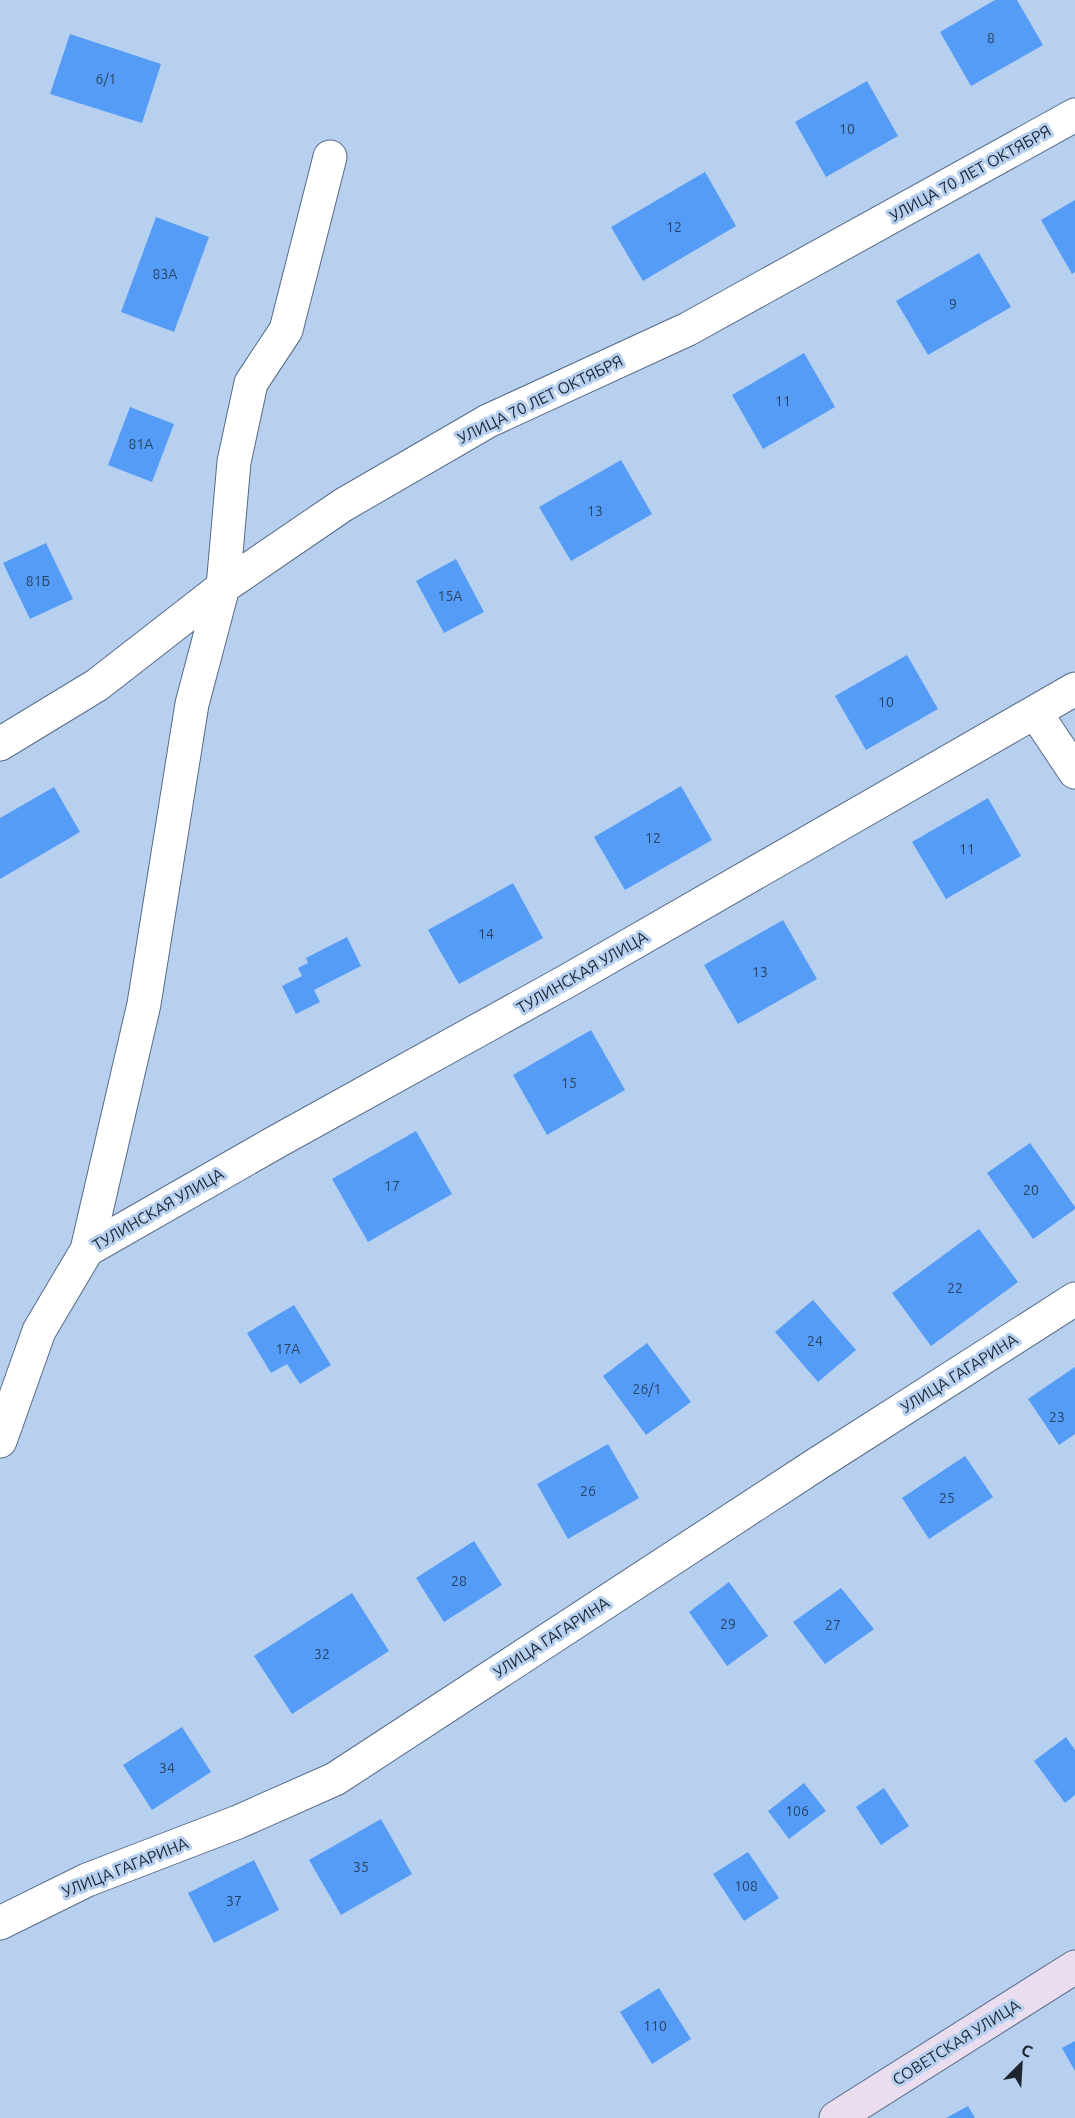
<svg xmlns="http://www.w3.org/2000/svg" width="1075" height="2118" font-family="Ubuntu,sans-serif">
<rect width="100%" height="100%" fill="#b8d0ef"/>
<path fill="#549cf6" d="M995,0H1017L1043,45L971,86L940,32Z
M70,34L161,64L142,123L50,94Z
M867,81L898,136L826,177L795,122Z
M705,172L736,226L643,281L611,227Z
M1075,200V272L1072,274L1041,220Z
M156,217L209,237L174,332L121,312Z
M979,253L1011,307L928,355L896,301Z
M804,353L835,407L763,449L732,395Z
M130,407L174,424L152,482L108,465Z
M621,460L652,514L571,561L539,507Z
M46,543L73,599L30,619L3,563Z
M456,559L484,612L444,633L416,581Z
M907,655L938,709L866,750L835,696Z
M681,786L712,840L625,890L594,837Z
M54,787L80,832L0,879V818Z
M988,798L1021,856L946,899L912,842Z
M513,883L543,938L459,984L428,930Z
M783,920L817,979L738,1024L704,965Z
M347,937L361,966L314,990L320,1002L296,1014L282,986L302,976L298,968L308,963L306,958Z
M591,1030L625,1090L547,1135L513,1075Z
M416,1131L452,1194L368,1242L332,1179Z
M1030,1143L1075,1207V1209L1033,1239L987,1173Z
M979,1229L1018,1282L931,1346L892,1293Z
M813,1300L856,1350L818,1382L775,1332Z
M294,1305L331,1365L300,1384L287,1364L271,1373L247,1333Z
M647,1343L691,1402L646,1435L603,1376Z
M1075,1367V1434L1059,1445L1028,1399Z
M608,1444L639,1498L568,1539L537,1484Z
M965,1456L993,1497L929,1539L902,1498Z
M474,1541L502,1585L444,1622L416,1578Z
M729,1582L768,1636L727,1666L689,1612Z
M841,1588L874,1629L825,1664L793,1622Z
M352,1593L389,1651L292,1714L254,1656Z
M182,1727L211,1772L152,1810L123,1765Z
M1066,1737L1075,1750V1795L1065,1803L1034,1761Z
M804,1783L826,1811L789,1839L768,1811Z
M884,1788L909,1826L881,1845L856,1807Z
M381,1819L412,1874L341,1915L309,1860Z
M748,1852L779,1898L744,1921L713,1874Z
M254,1860L279,1910L214,1943L188,1893Z
M659,1988L691,2039L652,2064L620,2012Z
M1075,2041V2071L1062,2048Z
M968,2106L975,2118H946Z"/>
<g fill="none" stroke-linecap="round" stroke-linejoin="round">
<defs>
<path id="minor" d="M1035,712L1075,772
M0,744L97,685L223,587L343,505L488,421L688,329L1075,115
M87,1250L276,1142L567,981L1075,689
M0,1441L39,1331L87,1250L144,1004L192,704L223,587L234,462L251,383L286,330L330,157
M0,1923L87,1880L238,1822L335,1779L817,1464L1075,1299"/>
<path id="secondary" d="M836,2118L1075,1967"/>
</defs>
<use href="#minor" stroke="#566b87" stroke-width="35"/>
<use href="#secondary" stroke="#566b87" stroke-width="35"/>
<use href="#minor" stroke="#fff" stroke-width="33"/>
<use href="#secondary" stroke="#e9ddef" stroke-width="33"/>
</g>
<g text-anchor="middle" dominant-baseline="central" stroke-width="6" stroke-linejoin="round" paint-order="stroke">
<g font-size="14" fill="#2a4362">
<text x="991" y="38">8</text>
<text x="106" y="79">6/1</text>
<text x="847" y="129">10</text>
<text x="674" y="227">12</text>
<text x="165" y="274">83А</text>
<text x="953" y="304">9</text>
<text x="783" y="401">11</text>
<text x="141" y="444">81А</text>
<text x="595" y="511">13</text>
<text x="38" y="581">81Б</text>
<text x="450" y="596">15А</text>
<text x="886" y="702">10</text>
<text x="653" y="838">12</text>
<text x="967" y="849">11</text>
<text x="486" y="934">14</text>
<text x="760" y="972">13</text>
<text x="569" y="1083">15</text>
<text x="392" y="1186">17</text>
<text x="1031" y="1190">20</text>
<text x="955" y="1288">22</text>
<text x="815" y="1341">24</text>
<text x="288" y="1349">17А</text>
<text x="647" y="1389">26/1</text>
<text x="1057" y="1417">23</text>
<text x="588" y="1491">26</text>
<text x="947" y="1498">25</text>
<text x="459" y="1581">28</text>
<text x="728" y="1624">29</text>
<text x="833" y="1625">27</text>
<text x="322" y="1654">32</text>
<text x="167" y="1768">34</text>
<text x="797" y="1811">106</text>
<text x="361" y="1867">35</text>
<text x="746" y="1886">108</text>
<text x="234" y="1901">37</text>
<text x="655" y="2026">110</text>
</g>
<g font-size="16" fill="#1c2530" stroke="#b8d0ef">
<text transform="translate(970 173) rotate(-29)">УЛИЦА 70 ЛЕТ ОКТЯБРЯ</text>
<text transform="translate(540 399) rotate(-26)">УЛИЦА 70 ЛЕТ ОКТЯБРЯ</text>
<text transform="translate(582 972) rotate(-30)">ТУЛИНСКАЯ УЛИЦА</text>
<text transform="translate(158 1209) rotate(-30)">ТУЛИНСКАЯ УЛИЦА</text>
<text transform="translate(959 1373) rotate(-32)">УЛИЦА ГАГАРИНА</text>
<text transform="translate(551 1637) rotate(-33)">УЛИЦА ГАГАРИНА</text>
<text transform="translate(125 1867) rotate(-22)">УЛИЦА ГАГАРИНА</text>
<text transform="translate(956 2042) rotate(-32)">СОВЕТСКАЯ УЛИЦА</text>
</g>
</g>
<g transform="translate(1021 2064) rotate(24)" stroke="#b8d0ef" stroke-width="4.5" paint-order="stroke">
<path d="M0-4.5L10 22L0 15L-10 22Z" fill="#1c2530"/>
<text y="-9" font-size="16" font-weight="bold" text-anchor="middle" fill="#1c2530">С</text>
</g>
</svg>
